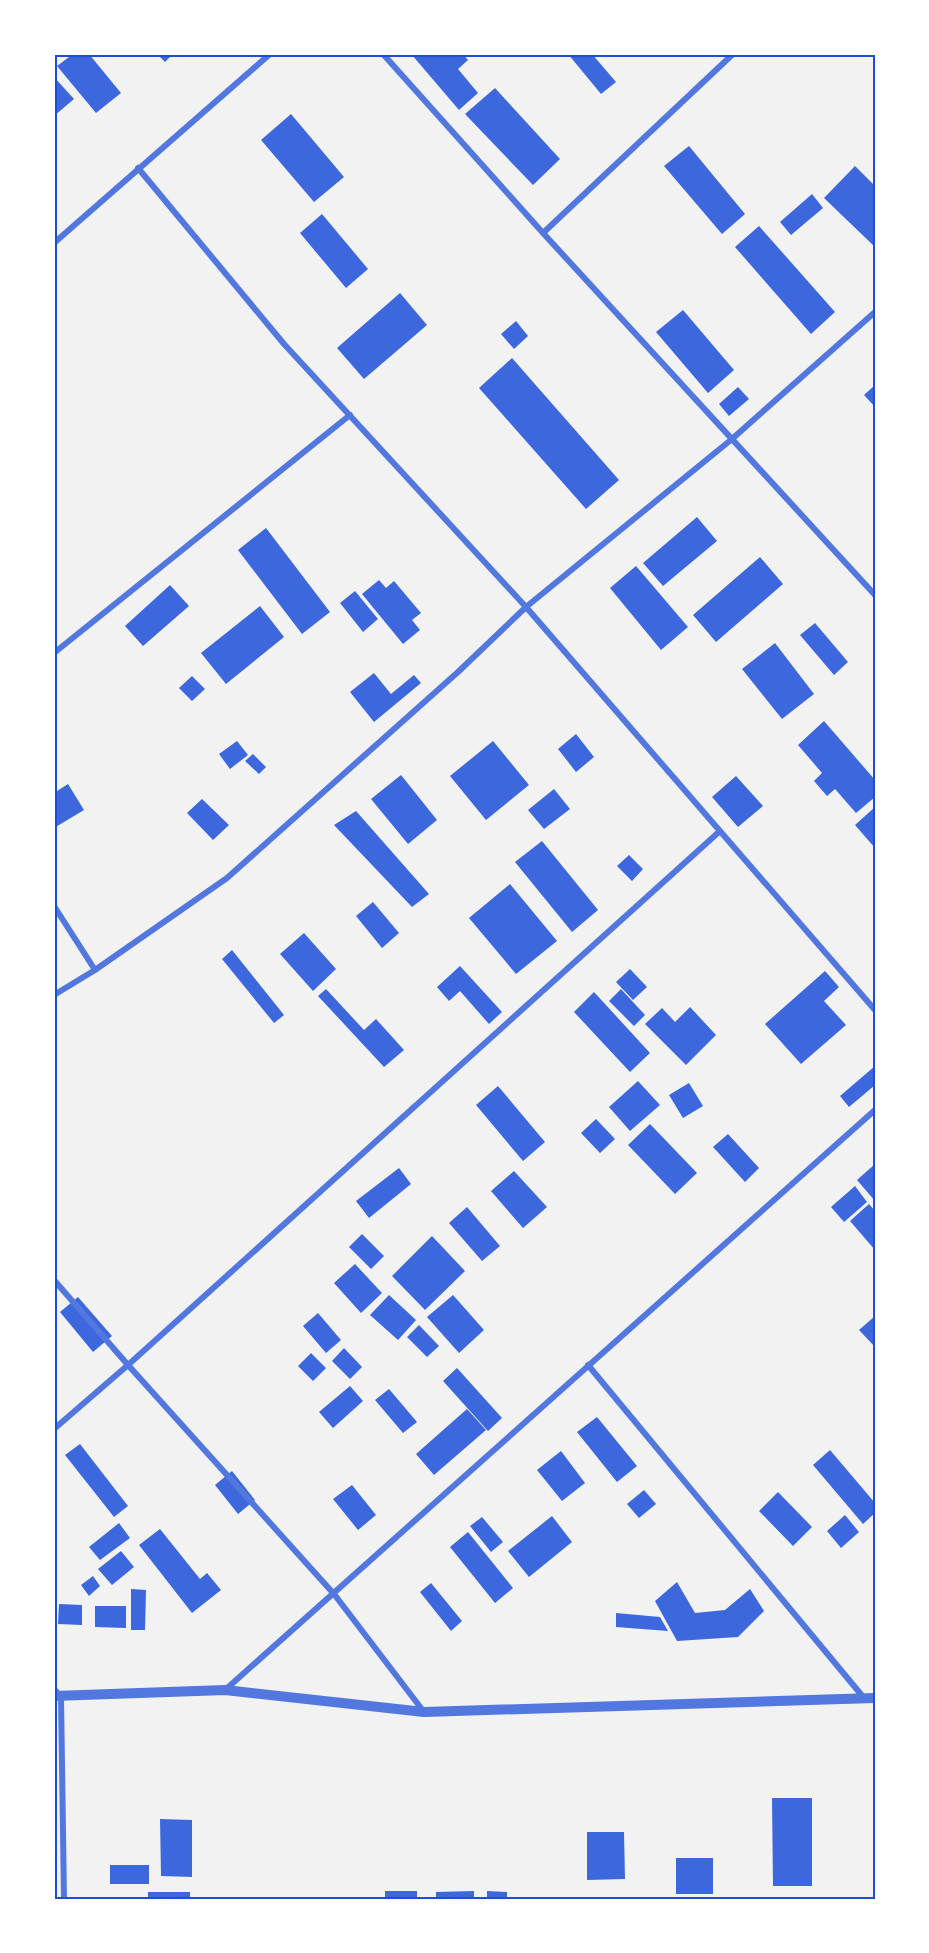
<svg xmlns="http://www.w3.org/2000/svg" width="929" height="1953" font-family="Jost,sans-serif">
<rect width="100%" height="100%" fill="#f2f2f2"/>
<path fill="#3d67dc" d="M73,54H89L121,93L96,113L57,66Z
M157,54H173L165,62Z
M413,54H463L468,60L458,69L478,93L459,110L412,55Z
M568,54H592L616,82L601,94Z
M54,77L74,99L54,116Z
M495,88L560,159L533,185L465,114Z
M291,114L344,177L314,202L261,140Z
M689,146L745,214L722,234L664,166Z
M855,166L875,186V247L824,198Z
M812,194L823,208L791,235L780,222Z
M322,214L368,269L346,288L300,233Z
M759,226L835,312L811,334L735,247Z
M400,293L427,325L364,379L337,348Z
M683,310L734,370L708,393L656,332Z
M516,321L528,336L514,349L501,334Z
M512,358L619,480L586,509L479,388Z
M875,385V407L864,395Z
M738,387L749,399L729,416L719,404Z
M697,517L717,541L663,586L643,563Z
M266,528L330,612L302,634L238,550Z
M760,557L783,584L716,642L693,615Z
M636,566L688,627L661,650L610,588Z
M379,580L386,588L394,581L421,613L412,620L420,630L403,644L362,594Z
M170,585L189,606L143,646L125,626Z
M355,591L378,619L363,632L340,603Z
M260,606L284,637L226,684L201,653Z
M815,623L848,662L834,675L800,635Z
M775,643L814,694L782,719L742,669Z
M374,673L391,694L414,675L421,683L374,722L350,692Z
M192,676L205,689L192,701L179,688Z
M824,721L875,780V797L856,813L835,789L827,796L814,781L822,773L798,745Z
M576,734L594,757L576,772L558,749Z
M237,741L248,755L230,769L219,754Z
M493,741L529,785L486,820L450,776Z
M253,754L266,767L259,774L245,761Z
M401,775L437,820L408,844L371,799Z
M736,776L763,806L738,827L712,797Z
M68,784L84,810L54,828V793Z
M554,789L570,809L544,829L528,810Z
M202,799L229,825L213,840L187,813Z
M875,807V848L855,825Z
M356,811L429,894L412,907L334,825Z
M542,841L598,910L572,932L515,862Z
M629,855L643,869L632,881L617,866Z
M510,884L557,941L516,974L469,918Z
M373,902L399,933L382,948L356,916Z
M304,933L336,969L313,991L280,954Z
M232,950L284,1015L274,1023L222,959Z
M460,966L502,1012L489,1024L460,991L449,1001L437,987Z
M630,969L647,987L633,1000L616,982Z
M825,971L839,987L824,1001L846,1025L801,1064L765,1024Z
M326,989L364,1030L376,1019L404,1050L384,1067L318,996Z
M621,989L645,1015L634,1026L609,1001Z
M594,992L650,1053L630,1072L574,1012Z
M690,1007L716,1035L686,1065L645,1024L662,1008L675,1022Z
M875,1066V1085L849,1107L840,1096Z
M638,1081L660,1105L630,1131L609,1107Z
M689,1083L703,1106L683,1118L669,1095Z
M498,1086L545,1142L523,1161L476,1105Z
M596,1119L615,1139L600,1153L581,1133Z
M650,1124L697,1173L675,1194L628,1145Z
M728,1134L759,1168L745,1182L713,1147Z
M875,1164V1201L857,1180Z
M399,1168L411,1184L369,1218L356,1201Z
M514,1171L547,1207L523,1228L491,1191Z
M855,1186L867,1202L844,1222L831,1207Z
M869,1204L875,1211V1250L850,1221Z
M467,1207L500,1246L482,1261L449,1223Z
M362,1234L384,1256L371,1269L349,1247Z
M432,1236L465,1271L425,1310L392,1276Z
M355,1264L382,1293L361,1313L334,1283Z
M389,1295L416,1320L398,1340L370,1315Z
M453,1295L484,1330L459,1353L427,1317Z
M78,1297L112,1336L93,1352L60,1312Z
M318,1313L341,1340L326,1353L303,1326Z
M875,1316V1347L859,1330Z
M419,1325L439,1346L427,1357L407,1337Z
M344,1348L362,1367L350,1379L332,1361Z
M311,1353L326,1368L313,1381L298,1366Z
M457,1368L502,1418L488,1431L443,1381Z
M350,1386L363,1401L333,1428L319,1412Z
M389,1389L417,1422L403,1433L375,1400Z
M467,1409L486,1430L434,1475L416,1454Z
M597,1417L637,1466L617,1482L577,1432Z
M80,1444L128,1506L114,1517L65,1455Z
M830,1450L875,1503V1513L863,1524L813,1465Z
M561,1451L585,1483L562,1501L537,1470Z
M232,1471L255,1500L238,1514L215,1485Z
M352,1485L376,1515L358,1530L333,1499Z
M644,1490L656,1504L639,1518L627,1504Z
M778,1492L812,1527L793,1546L759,1511Z
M845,1515L859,1532L841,1548L827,1531Z
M552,1516L572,1542L529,1577L508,1551Z
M482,1517L503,1542L491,1552L470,1526Z
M119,1523L130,1538L100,1560L89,1547Z
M160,1529L200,1579L207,1573L221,1590L192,1613L139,1545Z
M468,1532L513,1588L495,1603L450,1547Z
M121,1551L134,1567L112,1585L98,1569Z
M93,1576L100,1586L89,1596L81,1585Z
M677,1582L695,1613L725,1610L750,1589L764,1611L738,1637L677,1641L655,1601Z
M431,1583L462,1621L451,1631L420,1592Z
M131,1589L146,1590L145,1630H131Z
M59,1604L82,1605V1625L58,1624Z
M95,1606H126V1628L95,1627Z
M616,1613L660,1617L668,1631L616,1627Z
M772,1798H812V1886H773Z
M160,1819L192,1820V1877L161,1876Z
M587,1832H624L625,1879L587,1880Z
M676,1858H713V1894H676Z
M110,1865H149V1884H110Z
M385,1891H417V1899H385Z
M474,1891V1899H436V1892Z
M487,1891L507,1892V1899H487Z
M148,1892H190V1899H148Z
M630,1897H670V1899H630Z"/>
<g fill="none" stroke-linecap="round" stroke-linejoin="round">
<path stroke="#5277de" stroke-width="6" d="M383,54L543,233L875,595
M138,168L284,344L526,607L875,1010
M543,233L733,54
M54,243L270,54
M54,653L350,415
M54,906L95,970
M54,995L95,970L227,878L458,672L526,607L732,439L875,312
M54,1280L128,1365L334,1594L424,1712
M588,1365L864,1698
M54,1429L128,1365L720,831
M54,1689L61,1697L64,1899
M225,1690L875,1110"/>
<path stroke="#5277de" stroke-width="10" d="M54,1696L225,1690L424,1712L875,1698"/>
</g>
<rect width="929" height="1953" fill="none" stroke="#ffffff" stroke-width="111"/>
<rect x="56" y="56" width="818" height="1842" fill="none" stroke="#1d4ed8" stroke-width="2"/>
</svg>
